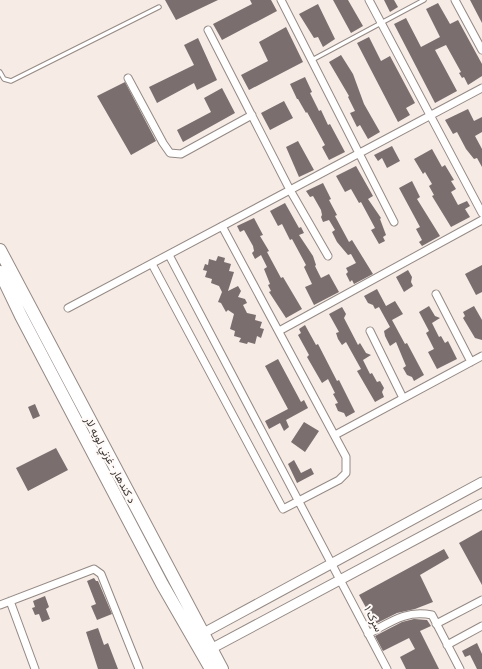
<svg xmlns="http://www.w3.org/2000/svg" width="482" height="669" font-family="'Roboto Condensed',Vazirmatn,sans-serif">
<rect width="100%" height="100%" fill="#f7ebe5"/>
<path fill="#7a6e6f" d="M165,0H218L176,20Z
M250,0H271L277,11L222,40L213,24L252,4Z
M333,0H348L363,26L351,33Z
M384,0H394L398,7L390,12Z
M470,0H482V23Z
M438,3L450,24L458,20L482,64V76L468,85L464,77L462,78L459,73L461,72L446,45L435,50L457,91L435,103L394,24L406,18L421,47L440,37L426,9Z
M318,4L335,39L323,47L318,37L314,38L299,14Z
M286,27L303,62L249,90L241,75L268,61L259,42Z
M369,37L381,61L390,56L415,103L406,108L410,115L398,122L357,43Z
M198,38L217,80L197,90L194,83L157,103L149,87L194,65L184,45Z
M341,55L353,74L364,104L380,132L368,139L360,125L357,127L350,113L355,111L348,97L349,96L329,62Z
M305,77L312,92L310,93L319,111L321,110L328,125L330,124L345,152L329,160L322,147L325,145L307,112L306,113L298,99H297L290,84Z
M125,82L156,141L131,155L97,96Z
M222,88L235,113L183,142L177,130L211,112L204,98Z
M284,101L293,118L270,130L261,113Z
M468,109L474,121L482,117V132L475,136L482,149V167L477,158L474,159L466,149L457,132L453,134L445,120Z
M298,141L314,170L299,177L286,147Z
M392,146L400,161L387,168L382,158L378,161L374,155Z
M432,149L442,167L445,165L454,180L451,181L456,189L451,192L458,205L467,201L470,206L465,209L470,217L451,227L432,196L434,195L429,186L432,184L425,172L423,174L414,159Z
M356,166L373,196L368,199L381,218L380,219L386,235L383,237L385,241L379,244L371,230L375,228L361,202L359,203L351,189L345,192L336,176Z
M412,181L420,197L417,199L440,236L422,246L419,242L422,240L416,229L420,227L399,188Z
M323,183L331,199L329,200L337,215L335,216L349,242L352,240L373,274L354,284L352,280L350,282L346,274L348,272L346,268L356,263L351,254L348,255L337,242L332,232L335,230L329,220L323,222L321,217L322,215L321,210L313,196L310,197L306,191Z
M285,203L299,228L301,227L304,233L299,235L313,256L316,265L315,266L321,278L329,274L339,292L314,305L305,287L312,284L304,267L306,265L292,239L290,240L282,224L278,226L270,211Z
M254,218L263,235L260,236L269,251L267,252L281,278L283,277L302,309L286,318L269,292L271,291L268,285L270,284L264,269L267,267L261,255L255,259L252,253L254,251L253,246L244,230L240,232L237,226Z
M218,256L225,258L224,262L231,264L229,271L234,272L228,291L238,286L241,291L238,297L245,299L247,303L243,305L247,313L256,315L255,320L262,322L260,328L264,329L261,338L257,336L255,344L248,342L247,344L239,342L241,338L234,336L235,331L230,329L234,314L228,310L226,312L221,303L218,302L222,292L219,286L211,283L212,279L205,277L207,271L203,270L205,264L208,265L209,259L216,261Z
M482,265V292L476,295L465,274Z
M408,270L412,277L411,282L413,286L404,292L396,277Z
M377,289L386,306L395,301L403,314L392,320L405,344L407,343L424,375L414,381L412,377L407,375L403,368L406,366L396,342L390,346L385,336L384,331L390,327L379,307L375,309L373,305L368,303L364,296Z
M429,306L435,316L440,318L432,323L439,337L441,336L445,343L448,341L457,359L437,369L428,352L434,349L426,333L429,331L419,312Z
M474,306L482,320V340L475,338L463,318L465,316L463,312Z
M342,307L346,314L344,318L358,345L360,343L366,353L371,355L363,360L370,374L372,373L377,382L380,381L384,388L382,392L384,397L375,402L357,371L361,369L346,342L342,345L338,339L336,333L339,332L329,314Z
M305,325L316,345L318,344L337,381L339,380L355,412L346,417L344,413L338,411L335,404L338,403L333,394L335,393L328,379L322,383L307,357L309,355L298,335L301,333L299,329Z
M278,359L301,402L304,400L308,408L286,420L289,427L284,431L280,423L269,429L265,421L288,409L265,366Z
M35,404L40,416L33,419L28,407Z
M304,422L319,431L305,452L291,442Z
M56,448L68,470L28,491L16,468Z
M294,460L301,473L311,468L314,474L297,483L288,464Z
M482,530V585L459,543Z
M444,549L449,558L420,575L433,602L415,609L397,613L375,624L359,595Z
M94,578L96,581H98L112,614L97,620L91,606L96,604L87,581Z
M45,596L49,607L46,609L50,619L42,622L39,614L35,615L32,608L35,607L33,601Z
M414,619L427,620L431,626L420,631L439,669H406L400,657L415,649L409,638L383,651L375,636L402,622Z
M98,628L104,645L108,643L118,669H98L86,632Z
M477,643L482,654V669H477L470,655L465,657L462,651Z"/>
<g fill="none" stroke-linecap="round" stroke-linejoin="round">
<defs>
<path id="service" d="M312,60L424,0
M0,72L4,79L11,81L159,7"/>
<path id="minor" d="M281,0L394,222
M369,0L482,213
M455,0L482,50
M208,30L290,190L328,256
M128,78L163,143L170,153L181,154L252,115
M169,255L387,669
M152,264L283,509L339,480L346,473V457L222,226
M436,294L471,362
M68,308L482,88
M279,331L482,220
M370,331L403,398
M335,435L482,356
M10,601L35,669
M0,605L94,569L101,574L139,669
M436,624L482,600
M368,634C391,622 405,610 432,615L460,669
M447,645L482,626"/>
<path id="tertiary" d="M198,636L482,482
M207,651L482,504"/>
<path id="trunk" d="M0,250L222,669
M0,272L21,316L162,584L211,669"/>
</defs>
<use href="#service" stroke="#948984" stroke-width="5.5"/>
<use href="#minor" stroke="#948984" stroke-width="9"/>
<use href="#tertiary" stroke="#948984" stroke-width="11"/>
<use href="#trunk" stroke="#948984" stroke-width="14"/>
<use href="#service" stroke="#fff" stroke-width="3.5"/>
<use href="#minor" stroke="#fff" stroke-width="7"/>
<use href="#tertiary" stroke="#fff" stroke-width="9"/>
<use href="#trunk" stroke="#fff" stroke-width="12"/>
</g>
<g text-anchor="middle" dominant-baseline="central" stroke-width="4" stroke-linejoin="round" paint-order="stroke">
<g font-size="11" fill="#3a3533" stroke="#fffaf8">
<text transform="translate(110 460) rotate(62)">د کندهار - غزني لويه لار</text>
<text transform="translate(373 619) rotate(63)">سرک ۱</text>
</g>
</g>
</svg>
